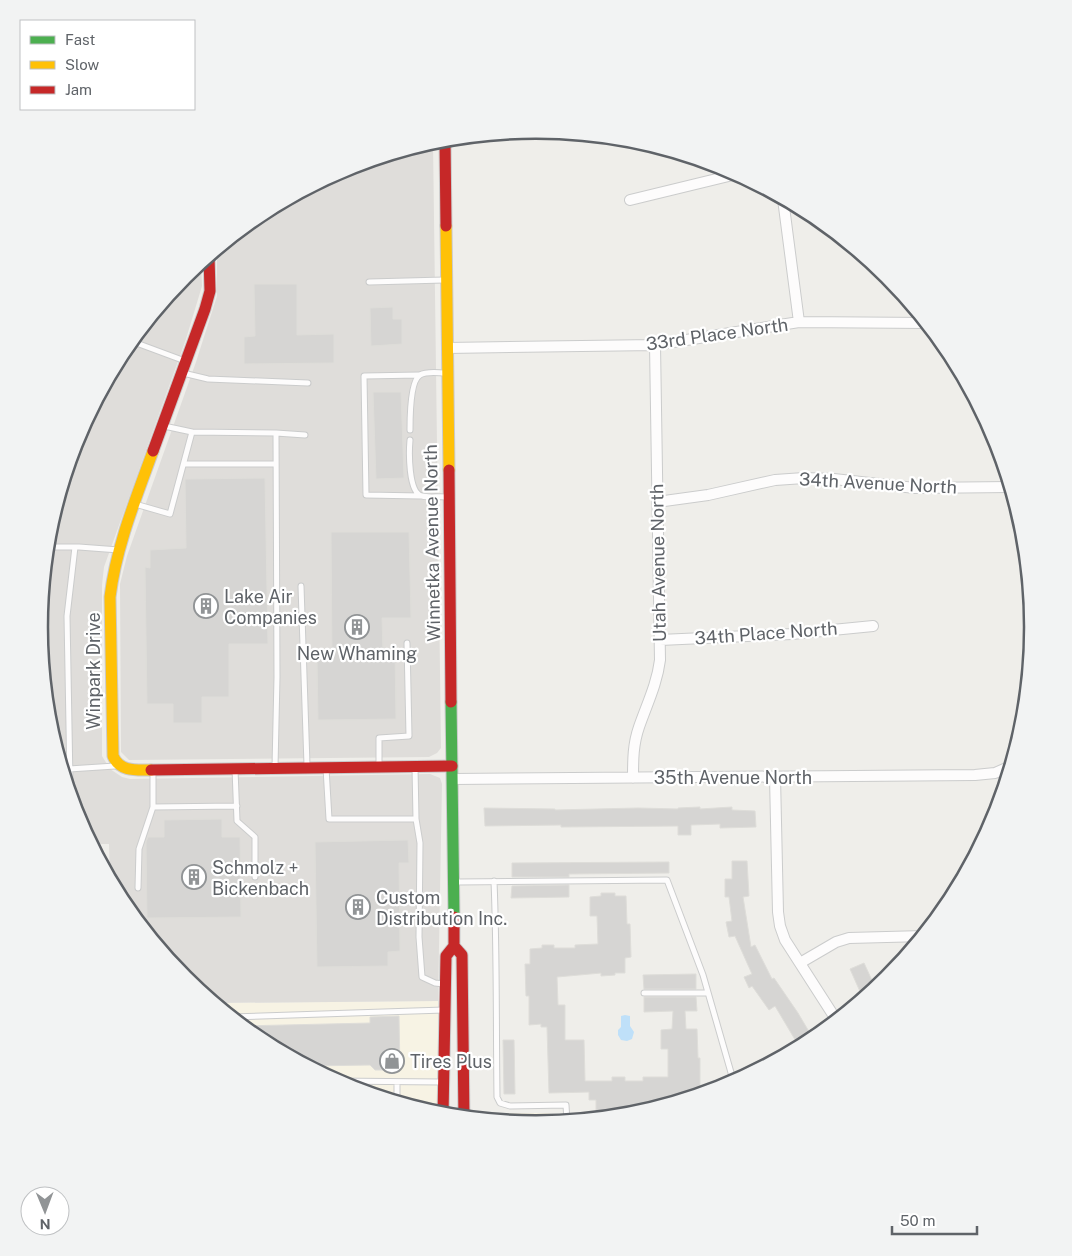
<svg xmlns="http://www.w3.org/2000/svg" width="1072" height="1256" font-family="'Public Sans',sans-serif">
<rect width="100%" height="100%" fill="#efeeea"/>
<path fill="#f7f3e4" d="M438,1001L437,1115L345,1087L260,1041L213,1003Z
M472,1113H550V1124L536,1125L472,1119Z"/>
<path fill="#dfddda" d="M433,142L441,748L437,753L429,757L129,760L121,752L120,584L127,556L196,362L217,296V250L260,214L346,169Z
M201,263L202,286L186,339L104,567L102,585V756L110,769L122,777L130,779L430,774L440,778L442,784L438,1001L213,1003L184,979L122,904L110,881L109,844H90L76,818L48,725L39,628L48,531L77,437L123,352L185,276Z"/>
<path fill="#bfe0f9" d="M625,1015L630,1016V1026L634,1032L632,1039L627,1041L621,1040L618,1035V1030L621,1027V1016Z"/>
<path fill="#d6d5d3" stroke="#deddd9" d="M254,284H297V335L334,334V363L244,364V337L255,336Z
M393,307V319H402V344L371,346L370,308Z
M373,392H401L404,478L376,479Z
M265,478L268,644H229V697H202V723H173V704H147L145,567L150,568V550L186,548L185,479Z
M331,532H409L411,618H382L383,653L395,654L396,719L318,720L317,657H332Z
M700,807V809L732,807V810L755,811L756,827L720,828V824L691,825V835H678V826L561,827V825L485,826L484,808L555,809V810L638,808L678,809V808Z
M222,819V837H240L241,917L147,918L146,842L148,837H164V820Z
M408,840L409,863H399L400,951L388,952V966L317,967L315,842Z
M732,861H747L749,896L743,897L751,947L755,945L772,979L774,978L798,1013L814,1040L800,1048L775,1006L769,1010L752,986L749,988L744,977L752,974L735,936L729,937L726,922L732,921L729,897H725V879H732Z
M669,862V873L569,874V877H512V863Z
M569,885V897L511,898L512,886Z
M601,893H615V896H626L627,924H630L631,957L625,958V973H615V975L601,976V973L557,977L558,1005H565V1040H584L585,1081H612V1077H625V1081H643V1077H668V1049H661V1030L672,1029L673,1011L644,1012V997H696L697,1011H685L686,1029H697L698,1058H700V1090H695V1097L666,1106H651V1109H628V1116L596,1119V1100H589V1092L549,1093L547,1027H541V1024L529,1025V996H526L525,964H530V949L542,948V945H554V948H575V945L598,944L597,916H590V897L601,896Z
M864,963L876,989L862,996L850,969Z
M696,974V989H644L643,975Z
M399,1016L400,1070H375L370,1065L306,1066L260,1041L241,1026L370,1023V1017Z
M503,1040H514L515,1094H504Z"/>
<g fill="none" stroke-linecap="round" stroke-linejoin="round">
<defs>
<path id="lane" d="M369,282L444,280
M131,341L185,361
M183,373L208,379L308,383
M419,375L364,376L366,495L421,496
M164,426L192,432L276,433L305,435
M410,430C410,418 410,381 420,375C427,371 438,373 445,373
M410,440C409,451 408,493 422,496C429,498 439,496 446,497
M184,464H276
M135,504L170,514L192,432
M47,547H79L119,550
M301,586L307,765
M379,764V738L409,736L407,643
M275,767L277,677L276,433
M326,768L329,819H416L415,767
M69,769L115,766
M235,769L237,821L255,837V877
M67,786L70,782L67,616L75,547
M153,807L237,806
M416,819L420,843L419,937L422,977L435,983L444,984
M494,881C497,953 496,1025 497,1097L500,1103L510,1106L566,1105L567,1122
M458,882L667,880L703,975L734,1083
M138,888L139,849L153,807V770
M644,993H708
M230,1017L444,1010
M334,1081L441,1082
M397,1103V1082
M493,1121H535"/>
<path id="street" d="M783,199L799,322
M630,200L737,174
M447,348L655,345L799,322L926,323
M657,502L708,495L775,480L804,478L834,479L915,488L1010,487
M660,640L792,634L873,626
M775,777L778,912L780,926L785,940L837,1021
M633,778C633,760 633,744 639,727C647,704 657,684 660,660L655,345
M453,779L975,775L995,773L1011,766
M800,963L836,942L849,938L924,936"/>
<path id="fast" d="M451,702L454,917"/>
<path id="slow" d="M446,226L449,470
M151,770C136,770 120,772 113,756L110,597C116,547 136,498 153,451"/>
<path id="jam" d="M445,140L446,226
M153,451L205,309L210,291L209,256
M449,470L451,702
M151,770L452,766
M454,946L462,955L464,1118
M443,1116L446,956L454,946V917"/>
</defs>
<use href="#lane" stroke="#cbcccc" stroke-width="7"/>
<use href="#street" stroke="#cbcccc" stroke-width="12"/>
<use href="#fast" stroke="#cacacb" stroke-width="13"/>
<use href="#slow" stroke="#cacacb" stroke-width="13"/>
<use href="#jam" stroke="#cacacb" stroke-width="13"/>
<use href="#lane" stroke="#fdfcfc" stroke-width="5"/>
<use href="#street" stroke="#fdfcfc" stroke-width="10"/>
<use href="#fast" stroke="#4caf50" stroke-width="11"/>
<use href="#slow" stroke="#ffc107" stroke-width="11"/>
<use href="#jam" stroke="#c62828" stroke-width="11"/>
</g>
<defs>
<symbol id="building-ring" viewBox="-11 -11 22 22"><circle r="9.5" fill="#fff" stroke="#919496" stroke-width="1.5"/><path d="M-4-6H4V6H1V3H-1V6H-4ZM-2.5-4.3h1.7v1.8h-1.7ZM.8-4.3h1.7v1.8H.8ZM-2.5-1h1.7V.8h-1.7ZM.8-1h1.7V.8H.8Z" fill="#919496"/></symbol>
<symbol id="shop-ring" viewBox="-11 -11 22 22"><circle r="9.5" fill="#fff" stroke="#919496" stroke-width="1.5"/><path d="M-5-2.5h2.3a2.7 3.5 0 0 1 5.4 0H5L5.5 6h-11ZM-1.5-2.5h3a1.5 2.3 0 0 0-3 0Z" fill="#919496"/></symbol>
</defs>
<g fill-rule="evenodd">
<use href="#building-ring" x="192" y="592" width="28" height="28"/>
<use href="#building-ring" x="343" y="613" width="28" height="28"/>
<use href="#building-ring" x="180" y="863" width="28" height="28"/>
<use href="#building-ring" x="344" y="893" width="28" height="28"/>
<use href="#shop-ring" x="378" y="1047" width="28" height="28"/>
</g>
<g text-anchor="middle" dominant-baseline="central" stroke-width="4.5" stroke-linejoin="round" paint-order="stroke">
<g font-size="18" fill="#5f6368" stroke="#fff">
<text transform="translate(717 334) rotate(-8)">33rd Place North</text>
<text transform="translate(878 483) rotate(3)">34th Avenue North</text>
<text transform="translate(432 543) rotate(-91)">Winnetka Avenue North</text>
<text transform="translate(658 563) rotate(-91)">Utah Avenue North</text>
<text transform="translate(766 633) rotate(-4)">34th Place North</text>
<text transform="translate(93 671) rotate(-90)">Winpark Drive</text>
<text x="733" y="777">35th Avenue North</text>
</g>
<g font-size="18" fill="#5f6368" stroke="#fff" text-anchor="start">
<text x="224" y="596">Lake Air<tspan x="224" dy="21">Companies</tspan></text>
<text x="357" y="653" text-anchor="middle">New Whaming</text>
<text x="212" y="867">Schmolz +<tspan x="212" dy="21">Bickenbach</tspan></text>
<text x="376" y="897">Custom<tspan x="376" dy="21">Distribution Inc.</tspan></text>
<text x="410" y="1061">Tires Plus</text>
</g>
</g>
<path d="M0 0H1072V1256H0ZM48 627a488 488 0 1 1 976 0a488 488 0 1 1-976 0Z" fill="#f2f3f3" fill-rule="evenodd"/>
<path fill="none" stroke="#5f6368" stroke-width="2.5" d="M48 627a488 488 0 1 1 976 0a488 488 0 1 1-976 0Z"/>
<rect x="20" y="20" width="175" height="90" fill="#ffffff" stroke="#bfc1c3"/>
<rect x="30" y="36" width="25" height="8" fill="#4caf50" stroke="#bfc1c3"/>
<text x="65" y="45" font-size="15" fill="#5f6368">Fast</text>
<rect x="30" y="61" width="25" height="8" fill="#ffc107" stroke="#bfc1c3"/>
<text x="65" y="70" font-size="15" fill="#5f6368">Slow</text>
<rect x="30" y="86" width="25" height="8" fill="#c62828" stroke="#bfc1c3"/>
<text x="65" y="95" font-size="15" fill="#5f6368">Jam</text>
<g transform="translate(45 1211) rotate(179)"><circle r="24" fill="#ffffff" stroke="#bfc1c3"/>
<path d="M0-4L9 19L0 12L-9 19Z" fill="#919496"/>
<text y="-8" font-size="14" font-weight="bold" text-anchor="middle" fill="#5f6368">N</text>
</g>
<path d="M892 1226v8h85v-8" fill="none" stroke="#5f6368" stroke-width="2.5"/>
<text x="900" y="1226" font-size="15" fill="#5f6368" stroke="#ffffff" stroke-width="4" paint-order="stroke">50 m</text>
</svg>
